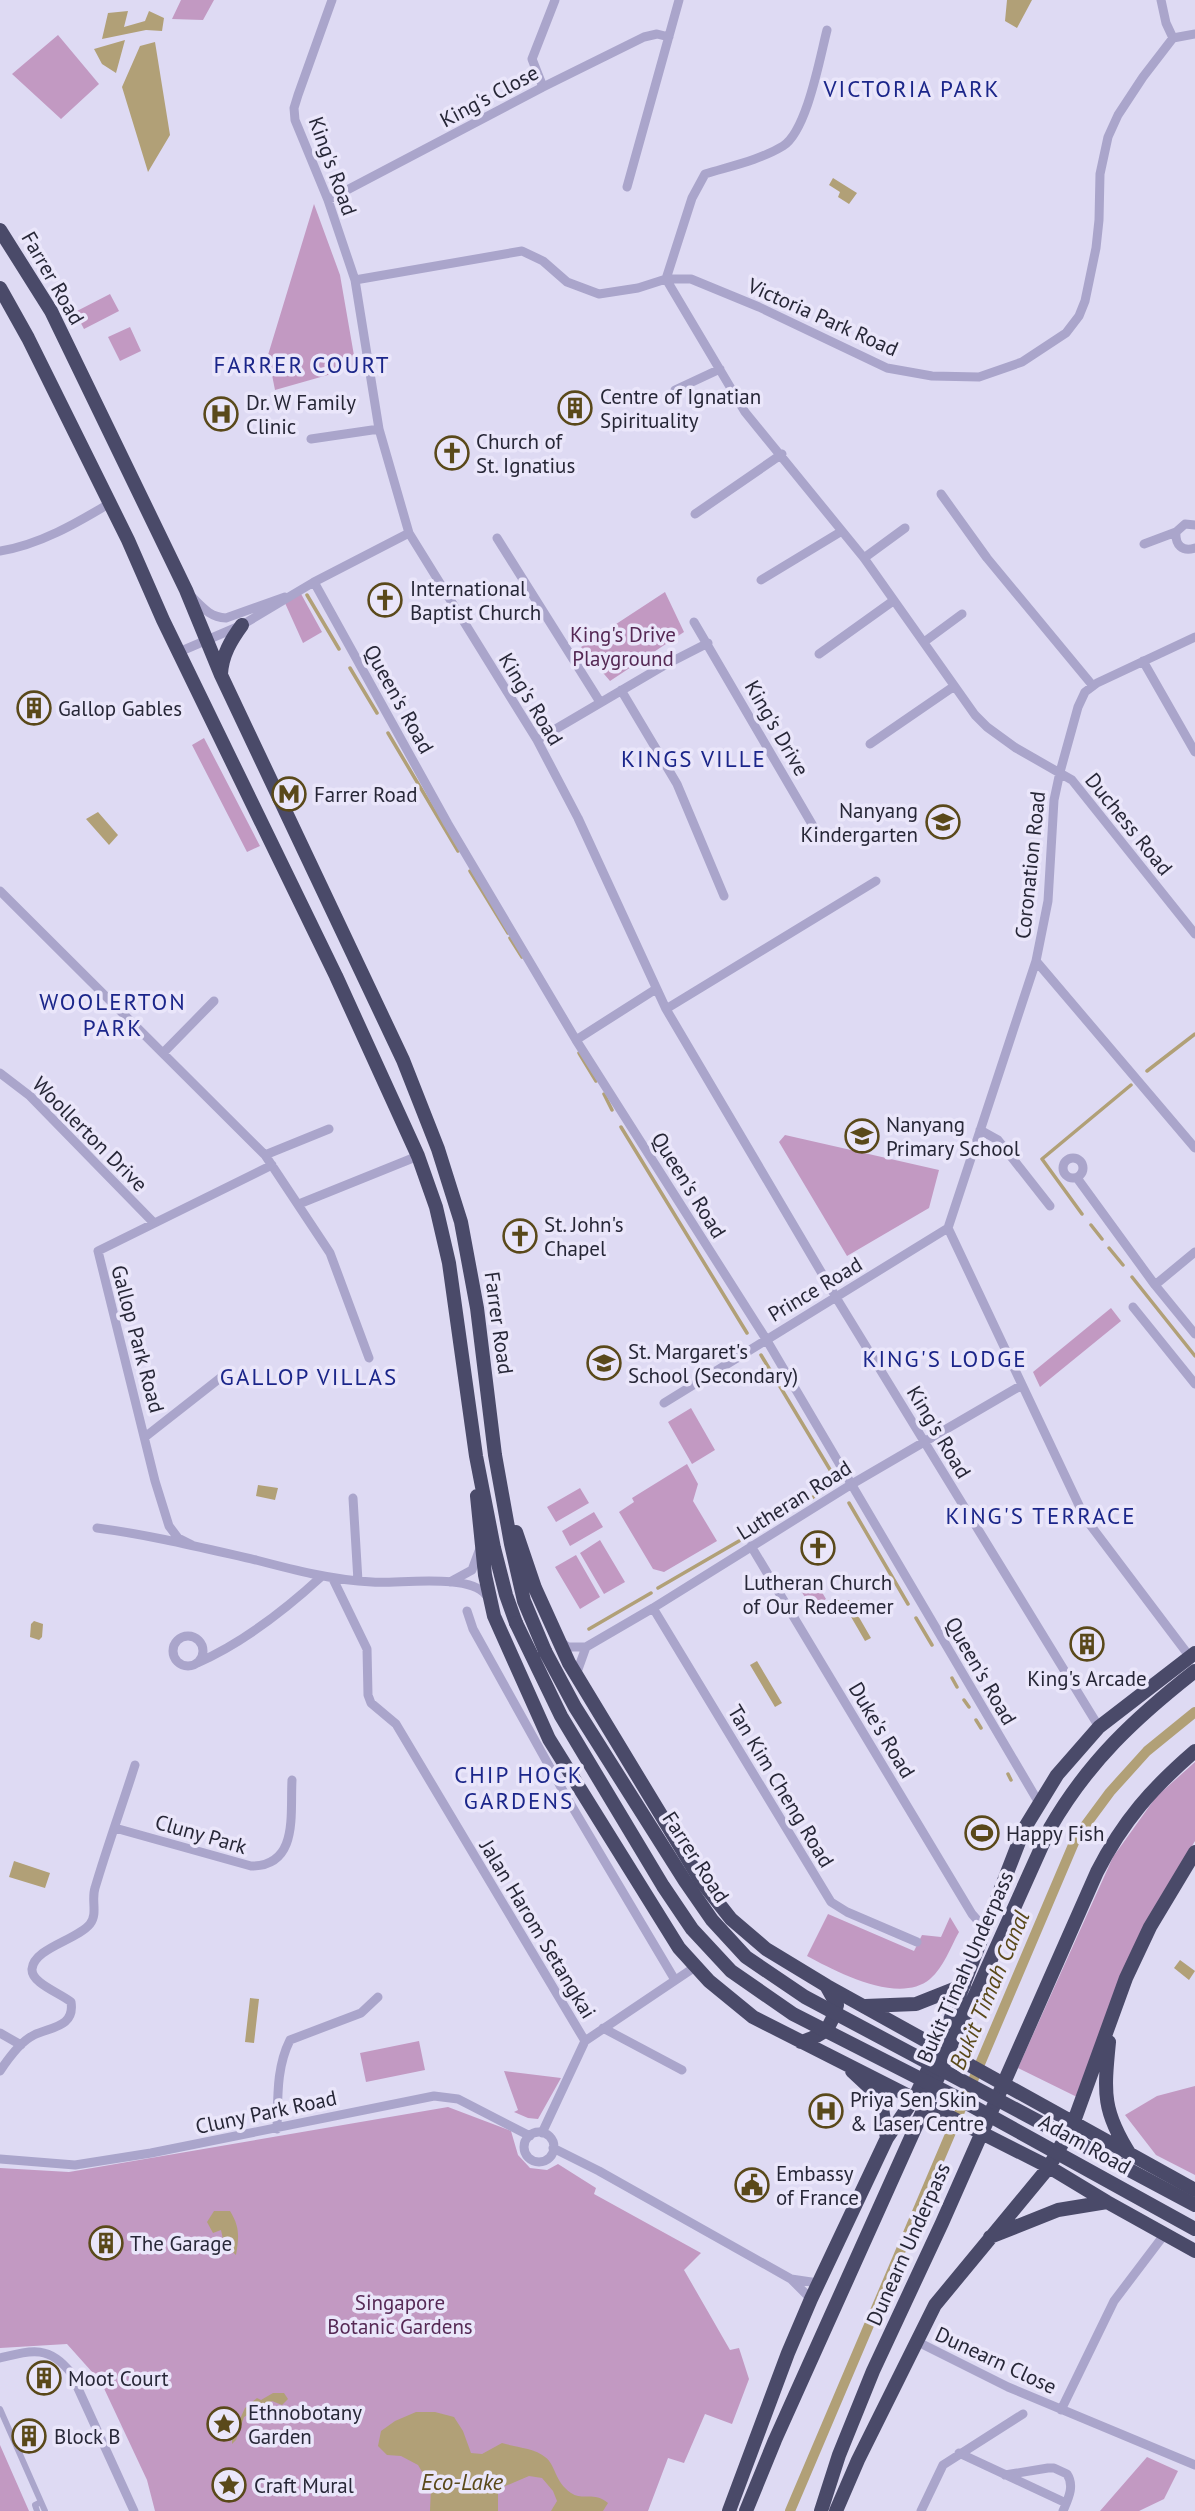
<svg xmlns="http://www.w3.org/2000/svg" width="1195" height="2511" font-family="'PT Sans',sans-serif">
<rect width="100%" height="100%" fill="#dedaf3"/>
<path fill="#c299c2" d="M181,0H214L203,20L172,19Z
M58,35L99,84L61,119L12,74Z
M314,204L340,275L356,367L275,390L268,355Z
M110,294L119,311L84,329L75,312Z
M130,327L141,351L120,361L108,337Z
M300,592L322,632L303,643L285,603Z
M665,592L684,632L610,681L581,647Z
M204,738L260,846L247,852L192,745Z
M785,1135L939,1170L929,1208L847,1256L779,1142Z
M1111,1308L1121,1321L1040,1387L1033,1372Z
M691,1408L715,1450L692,1464L668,1422Z
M687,1464L698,1484L693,1501L717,1541L664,1572L653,1569L619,1512L634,1502L632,1498Z
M580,1488L589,1503L556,1522L547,1507Z
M594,1512L603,1527L570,1546L562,1531Z
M600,1540L625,1582L604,1594L580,1553Z
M576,1555L600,1597L580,1609L555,1567Z
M814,1579L826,1599L811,1608L799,1587Z
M1195,1762V1841L1144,1926L1077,2097L1018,2068L1113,1857L1156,1797Z
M828,1914L914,1951L922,1935L941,1937L950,1917L959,1932C950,1948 944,1967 930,1979C899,2005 837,1972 807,1956Z
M419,2041L425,2070L366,2082L360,2053Z
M504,2071L561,2078L538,2119L528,2118L514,2112L518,2110Z
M1195,2086V2175L1156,2155L1125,2115L1157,2096Z
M448,2107L511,2131L518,2155L530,2168L547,2170L558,2164L596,2188L594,2194L701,2253L684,2270L730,2350L739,2348L749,2379L732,2424L705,2414L684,2463L668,2458L648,2511H155L147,2480L101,2382L67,2344L0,2348V2168L69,2172Z
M0,2445L29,2511H0Z
M1147,2457L1178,2471L1164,2499L1139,2511H1100Z"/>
<path fill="#b1a077" d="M1007,0H1032L1017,28L1005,21Z
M128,11L124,27L145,21L149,11L164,18L162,31L146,30L102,39L108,13Z
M125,40L116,73L102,64L94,49Z
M155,42L170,135L148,172L122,87L140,46Z
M833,178L857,193L849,204L838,197L840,192L829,185Z
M98,812L118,835L109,845L86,819Z
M258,1485L278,1488L275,1500L256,1496Z
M849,1600L871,1638L865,1641L843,1603Z
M34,1621L43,1624L42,1637L39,1640L30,1637L31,1624Z
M757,1661L782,1703L775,1707L750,1665Z
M14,1861L50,1873L45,1888L9,1877Z
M1180,1960L1195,1971L1189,1980L1174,1968Z
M250,1998L259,1999L254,2043L245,2042Z
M214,2211H230C240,2227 239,2237 236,2255L224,2244L221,2230L213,2233L207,2222Z
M273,2393H284L288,2399L282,2405L272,2401L244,2417L236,2440L232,2444V2423L240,2419L245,2408L257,2398L261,2400Z
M416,2412H435L454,2417L463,2431L471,2453L482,2454L502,2443C514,2447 535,2448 545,2457C556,2465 554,2481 571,2493C583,2501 594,2491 608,2503L603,2511H551L557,2501L553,2491L542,2478L529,2476L503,2487L498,2494V2511H430L431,2487L418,2465L401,2456L387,2455L378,2446L381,2431L395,2421Z"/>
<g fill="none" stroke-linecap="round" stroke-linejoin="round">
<path stroke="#b1a077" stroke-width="3.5" d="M307,595L339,649
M350,668L377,713
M388,733L458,851
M470,871L508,933
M510,938L522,957
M579,1053L596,1081
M1147,1071L1195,1034
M604,1094L612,1110
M621,1127L747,1333
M1082,1214L1042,1159L1131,1085
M1091,1225L1102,1239
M1109,1248L1123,1265
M1132,1277L1195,1356
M761,1355L835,1478
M849,1503L908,1604
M754,1532L820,1493
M658,1588L739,1541
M916,1618L932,1645
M589,1629L651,1593
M952,1678L957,1687
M964,1700L969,1707
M976,1720L981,1728
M1008,1774L1011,1780"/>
<path stroke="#b1a077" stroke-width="10" d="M790,2511L1076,1838L1110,1792L1147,1751L1195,1712"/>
<path stroke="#aaa5cb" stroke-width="6" d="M0,2409L45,2511
M37,2511L35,2505L41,2502"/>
<path stroke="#aaa5cb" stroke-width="9" d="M332,0L298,95L294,108L295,120L328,200L355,280L379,429L409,533L537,740L578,818L666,1009L840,1304L1099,1727
M1161,0L1166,23L1173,38
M543,87L532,59L555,0
M627,187L679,0
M328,200L543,87L644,37L657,34L669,37
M666,279L745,412L864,558L975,715L987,727L1016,748L1072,780L1195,934
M666,279L692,198L705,174C731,166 760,160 783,146C807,131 820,57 827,30
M355,280L522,251L543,261L567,282L599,294L638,288L666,279H691L759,307L887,368L932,376L979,377L1022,362L1066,333L1079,316L1085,301L1096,248L1099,220L1100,174L1108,137L1118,115L1143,77L1173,38L1195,34
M675,390L720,369
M311,439L379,429
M941,494L987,558L1093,686
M695,514L782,454
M1176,532C1175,545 1182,552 1195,548
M497,538L600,702
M1144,544L1176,532L1185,524L1195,525
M0,551C39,545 77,523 110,503
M864,558L905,528
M761,580L842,531
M314,582L448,824L576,1040L766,1339L1039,1803
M192,597C203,608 210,617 226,618L285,597
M694,622L816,831
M924,642L962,614
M179,652L242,625L314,582L409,533
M819,654L893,601
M1143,661L1195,752
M621,690L677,784L724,896
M537,740L663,666L708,643
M870,744L953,687
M0,891L265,1155L330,1253L369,1358
M1036,961L1195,1148
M666,1009L876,881
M576,1040L656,989
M163,1053L214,1001
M0,1073L30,1096L153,1222
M980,1130L998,1140L1050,1206
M265,1155L329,1129
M1063 1168a10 10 0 1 1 20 0a10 10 0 1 1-20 0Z
M1077,1178L1155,1285L1195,1334
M299,1204L418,1156
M1155,1285L1195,1252
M1133,1307L1195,1384
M664,1403L948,1228
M145,1437L224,1375
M353,1498L358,1581
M97,1528C151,1535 203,1548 256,1560C294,1570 332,1580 372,1582C399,1584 469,1573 486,1595
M192,1545L178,1538L169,1526L155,1481L98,1251L272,1165
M751,1546L972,1914L986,1930
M333,1579L367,1649L368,1695L371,1703L396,1724L585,2041
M450,1582L472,1570L479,1551
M653,1608L831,1902L847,1912L917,1942
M467,1611L473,1629L567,1798L675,1980
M173 1651a15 15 0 1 1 30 0a15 15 0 1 1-30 0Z
M559,1641L568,1647H586L653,1608L852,1484L1022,1385
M1190,1657L1085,1518L948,1228L1036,961L1048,901L1054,800L1060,772L1078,707L1085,692L1097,683L1195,637
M197,1663C243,1643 285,1610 322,1576
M576,1675L586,1647
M115,1828L251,1866C299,1866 290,1814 292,1780
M603,2028L682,2070
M0,2033L21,2045
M0,2071C8,2059 21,2041 34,2035C51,2027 75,2027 71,2002C60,1993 31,1983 32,1969C34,1948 77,1940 90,1924C98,1914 91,1900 95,1888C107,1847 122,1806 135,1765
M277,2129C278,2098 276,2068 290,2040L361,2013L378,1997
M524 2147a15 15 0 1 1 30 0a15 15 0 1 1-30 0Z
M542,2133L585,2041L695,1967
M553,2148L599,2171L791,2279L811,2299
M0,2159L75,2165L151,2153L434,2096L458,2099L530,2136
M791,2279L818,2283
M916,2341L1008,2387L1195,2465
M0,2358C32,2350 49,2345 71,2373L134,2511
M1061,2410L1114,2301L1164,2235
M959,2453L1066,2503
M1005,2475L1048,2468H1054L1067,2474C1075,2486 1068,2499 1063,2511
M921,2511L943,2465L1023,2414"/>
<path stroke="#4a4a69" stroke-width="14" d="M0,230L51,311L186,590L221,675L403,1060L438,1149L461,1222L477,1308L495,1455L511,1544L524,1601L545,1651
M0,288L28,338L128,540L163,620L336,976L418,1156L436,1207L449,1263L476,1456L494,1548L506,1595L516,1623
M221,674C222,655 231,640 242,625
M477,1496L485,1575L494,1616L549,1739L679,1948L709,1981L753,2017L1049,2167L1107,2202L1195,2251
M516,1532L535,1588L569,1663L701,1881L731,1919L766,1949L827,1986L1195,2190
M865,2006L916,2004L964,1985
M801,2042C826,2034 830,2030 837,2005L827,1987
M1109,2042C1104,2093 1102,2111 1131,2156
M852,2071L880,2097L887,2138
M990,2237L1058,2210L1107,2202
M729,2511L788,2353L811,2299L887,2138L915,2097L943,2038L1024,1829L1057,1775L1099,1727L1195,1653
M746,2511L775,2440L1050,1828C1088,1762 1135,1718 1195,1671
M821,2511L839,2455L873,2371L942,2223L1097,1872C1123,1821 1152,1788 1195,1751
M836,2511L858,2460L935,2305L1049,2167L1073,2124L1126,1978L1150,1927L1195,1852"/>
<path stroke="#4a4a69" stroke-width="14" d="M516,1623L561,1716L663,1886L692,1929L731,1971L793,2014L954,2096L1195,2229
M545,1651L575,1707L685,1881L712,1920L746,1957L805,1997L1195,2205"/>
</g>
<defs>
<symbol id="building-ring" viewBox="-11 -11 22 22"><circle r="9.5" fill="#eae6fa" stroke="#5a491a" stroke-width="1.5"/><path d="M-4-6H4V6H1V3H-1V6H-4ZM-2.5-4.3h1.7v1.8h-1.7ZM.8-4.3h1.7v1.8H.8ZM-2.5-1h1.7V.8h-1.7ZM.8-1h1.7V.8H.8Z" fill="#5a491a"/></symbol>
<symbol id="hospital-ring" viewBox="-11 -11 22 22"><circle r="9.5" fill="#eae6fa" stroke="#5a491a" stroke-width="1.5"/><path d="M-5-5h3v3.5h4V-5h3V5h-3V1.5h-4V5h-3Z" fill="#5a491a"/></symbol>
<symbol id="church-ring" viewBox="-11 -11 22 22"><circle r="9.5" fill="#eae6fa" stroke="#5a491a" stroke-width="1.5"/><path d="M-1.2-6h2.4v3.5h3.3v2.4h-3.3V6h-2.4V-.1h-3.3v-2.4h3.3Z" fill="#5a491a"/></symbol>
<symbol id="metro-ring" viewBox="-11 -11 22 22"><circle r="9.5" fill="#eae6fa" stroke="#5a491a" stroke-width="1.5"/><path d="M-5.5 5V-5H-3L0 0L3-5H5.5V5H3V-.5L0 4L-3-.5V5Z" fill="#5a491a"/></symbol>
<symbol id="school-ring" viewBox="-11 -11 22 22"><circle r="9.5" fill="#eae6fa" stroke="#5a491a" stroke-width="1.5"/><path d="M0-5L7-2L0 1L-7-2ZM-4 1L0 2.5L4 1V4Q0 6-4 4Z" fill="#5a491a"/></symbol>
<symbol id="stadium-ring" viewBox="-11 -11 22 22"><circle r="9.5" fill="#eae6fa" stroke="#5a491a" stroke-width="1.5"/><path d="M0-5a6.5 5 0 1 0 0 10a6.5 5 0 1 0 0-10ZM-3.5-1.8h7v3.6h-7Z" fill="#5a491a"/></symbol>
<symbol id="civic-ring" viewBox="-11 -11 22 22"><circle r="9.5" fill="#eae6fa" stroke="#5a491a" stroke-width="1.5"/><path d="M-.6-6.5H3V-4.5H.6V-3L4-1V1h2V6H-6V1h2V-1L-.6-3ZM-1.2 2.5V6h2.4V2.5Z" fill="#5a491a"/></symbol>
<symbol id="sight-ring" viewBox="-11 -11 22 22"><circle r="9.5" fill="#eae6fa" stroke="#5a491a" stroke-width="1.5"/><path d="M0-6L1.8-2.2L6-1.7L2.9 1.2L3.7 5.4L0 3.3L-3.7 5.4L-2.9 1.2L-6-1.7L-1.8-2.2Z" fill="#5a491a"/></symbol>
</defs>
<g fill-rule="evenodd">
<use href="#building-ring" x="556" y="389" width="38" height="38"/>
<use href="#hospital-ring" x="202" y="395" width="38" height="38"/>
<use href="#church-ring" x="433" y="434" width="38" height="38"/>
<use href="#church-ring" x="366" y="581" width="38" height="38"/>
<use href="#building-ring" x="15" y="689" width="38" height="38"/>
<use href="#metro-ring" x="270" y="775" width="38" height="38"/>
<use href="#school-ring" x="924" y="803" width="38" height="38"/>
<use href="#school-ring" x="843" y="1117" width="38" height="38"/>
<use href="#church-ring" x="501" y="1217" width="38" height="38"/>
<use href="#school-ring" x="585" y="1344" width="38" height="38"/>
<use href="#church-ring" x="799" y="1529" width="38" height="38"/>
<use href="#building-ring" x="1068" y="1625" width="38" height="38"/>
<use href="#stadium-ring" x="963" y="1814" width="38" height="38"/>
<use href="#hospital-ring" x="807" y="2092" width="38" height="38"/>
<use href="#civic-ring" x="733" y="2166" width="38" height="38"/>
<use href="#building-ring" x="87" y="2224" width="38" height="38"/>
<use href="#building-ring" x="25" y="2359" width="38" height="38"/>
<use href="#sight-ring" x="205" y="2405" width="38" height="38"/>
<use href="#building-ring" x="10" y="2417" width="38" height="38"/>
<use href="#sight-ring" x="210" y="2466" width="38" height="38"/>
</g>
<g text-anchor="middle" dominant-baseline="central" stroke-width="7" stroke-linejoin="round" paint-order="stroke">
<g font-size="21" fill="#272737" stroke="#eae6fa">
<text transform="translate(489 96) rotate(-28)">King's Close</text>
<text transform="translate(333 166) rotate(70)">King's Road</text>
<text transform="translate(53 278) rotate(60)">Farrer Road</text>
<text transform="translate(823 317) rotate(24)">Victoria Park Road</text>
<text transform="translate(399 699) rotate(61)">Queen's Road</text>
<text transform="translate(531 699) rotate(59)">King's Road</text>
<text transform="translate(777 728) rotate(60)">King's Drive</text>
<text transform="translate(1129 824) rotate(51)">Duchess Road</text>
<text transform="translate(1030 865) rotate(-84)">Coronation Road</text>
<text transform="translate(90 1134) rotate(45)">Woollerton Drive</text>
<text transform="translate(689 1185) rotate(58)">Queen's Road</text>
<text transform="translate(815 1289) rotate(-31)">Prince Road</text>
<text transform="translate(499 1323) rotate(82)">Farrer Road</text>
<text transform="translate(138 1339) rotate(75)">Gallop Park Road</text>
<text transform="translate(939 1432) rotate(59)">King's Road</text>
<text transform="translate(794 1500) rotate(-32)">Lutheran Road</text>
<text transform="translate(981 1671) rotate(60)">Queen's Road</text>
<text transform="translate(882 1730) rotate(59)">Duke's Road</text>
<text transform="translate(781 1786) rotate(59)">Tan Kim Cheng Road</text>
<text transform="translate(201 1834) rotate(16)">Cluny Park</text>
<text transform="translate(696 1857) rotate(57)">Farrer Road</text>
<text transform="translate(538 1929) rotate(59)">Jalan Harom Setangkai</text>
<text transform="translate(965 1967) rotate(-66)">Bukit Timah Underpass</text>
<text transform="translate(266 2112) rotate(-12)">Cluny Park Road</text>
<text transform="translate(1085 2144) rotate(29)">Adam Road</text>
<text transform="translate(908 2244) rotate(-66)">Dunearn Underpass</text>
<text transform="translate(996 2360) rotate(25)">Dunearn Close</text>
</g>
<g font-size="21" fill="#272737" stroke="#eae6fa" text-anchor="start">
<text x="600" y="396">Centre of Ignatian<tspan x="600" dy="24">Spirituality</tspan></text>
<text x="246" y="402">Dr. W Family<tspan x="246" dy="24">Clinic</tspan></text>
<text x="476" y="441">Church of<tspan x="476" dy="24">St. Ignatius</tspan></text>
<text x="410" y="588">International<tspan x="410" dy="24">Baptist Church</tspan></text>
<text x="58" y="708">Gallop Gables</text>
<text x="314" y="794">Farrer Road</text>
<text x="918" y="810" text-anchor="end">Nanyang<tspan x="918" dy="24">Kindergarten</tspan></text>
<text x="886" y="1124">Nanyang<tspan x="886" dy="24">Primary School</tspan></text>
<text x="544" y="1224">St. John's<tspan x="544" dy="24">Chapel</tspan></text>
<text x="628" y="1351">St. Margaret's<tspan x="628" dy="24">School (Secondary)</tspan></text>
<text x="818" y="1582" text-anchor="middle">Lutheran Church<tspan x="818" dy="24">of Our Redeemer</tspan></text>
<text x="1087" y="1678" text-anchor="middle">King's Arcade</text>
<text x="1006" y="1833">Happy Fish</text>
<text x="850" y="2099">Priya Sen Skin<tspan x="850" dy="24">&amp; Laser Centre</tspan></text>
<text x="776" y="2173">Embassy<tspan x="776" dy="24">of France</tspan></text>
<text x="130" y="2243">The Garage</text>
<text x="68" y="2378">Moot Court</text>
<text x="248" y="2412">Ethnobotany<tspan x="248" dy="24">Garden</tspan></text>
<text x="54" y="2436">Block B</text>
<text x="254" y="2485">Craft Mural</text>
</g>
<g font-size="21" fill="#562955" stroke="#eae6fa">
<text x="623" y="634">King's Drive<tspan x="623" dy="24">Playground</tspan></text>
<text x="400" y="2302">Singapore<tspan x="400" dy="24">Botanic Gardens</tspan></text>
</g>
<g font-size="23" letter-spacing="2" fill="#1b268a" stroke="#eae6fa">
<text x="912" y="88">VICTORIA PARK</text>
<text x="302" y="364">FARRER COURT</text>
<text x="694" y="758">KINGS VILLE</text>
<text x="113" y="1001">WOOLERTON<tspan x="113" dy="26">PARK</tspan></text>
<text x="945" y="1358">KING'S LODGE</text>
<text x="309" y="1376">GALLOP VILLAS</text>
<text x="1041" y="1515">KING'S TERRACE</text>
<text x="519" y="1774">CHIP HOCK<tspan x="519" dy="26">GARDENS</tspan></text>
</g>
<g font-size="23" font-style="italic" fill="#5a491a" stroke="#eae6fa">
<text transform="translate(989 1990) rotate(-67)">Bukit Timah Canal</text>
<text x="462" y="2481">Eco-Lake</text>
</g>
</g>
</svg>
